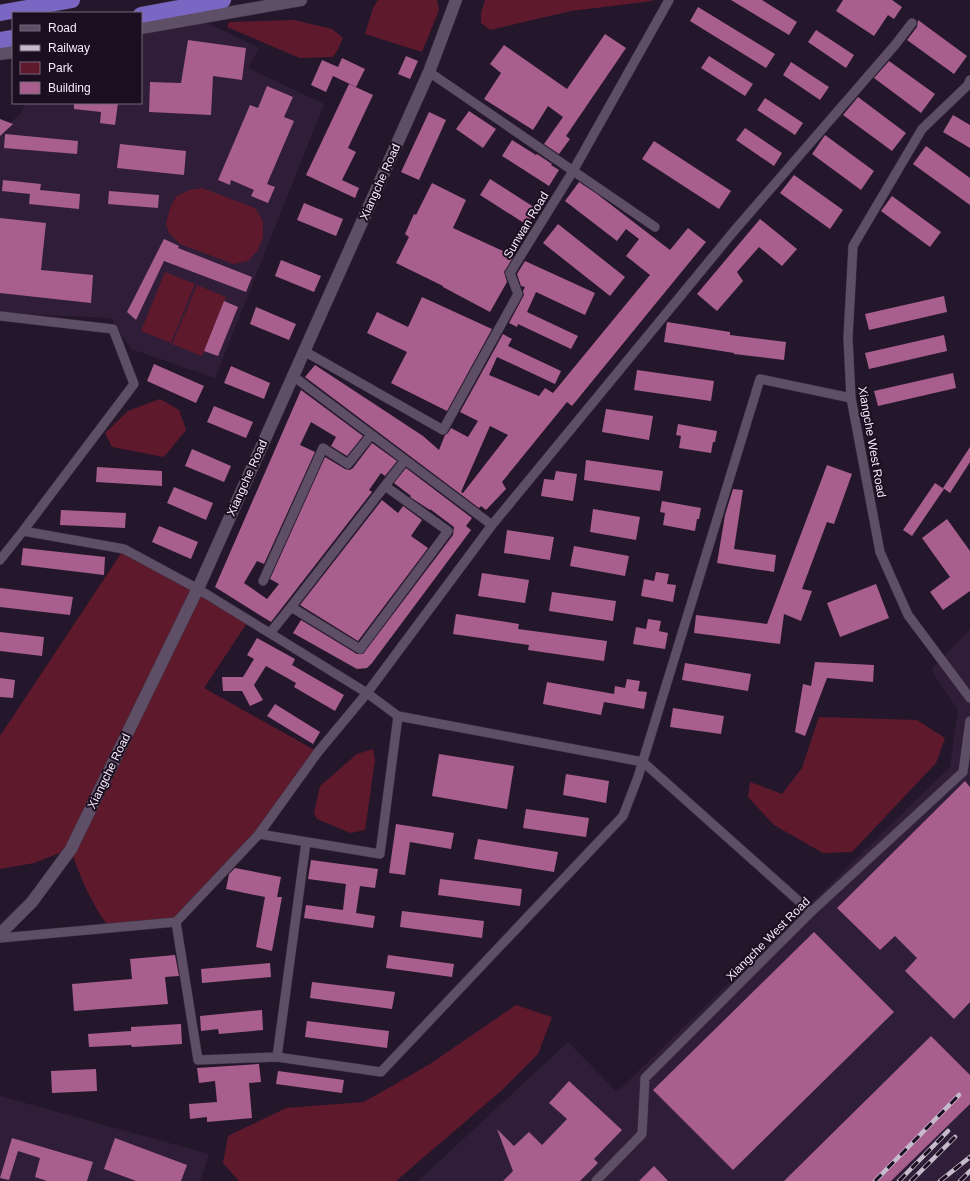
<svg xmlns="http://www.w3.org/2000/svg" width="970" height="1181" font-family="Arial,sans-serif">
<rect width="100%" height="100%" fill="#25172b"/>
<path fill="#301e38" d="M203,21L259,48L248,68L324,104L215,378L131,349L111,318L0,313V132L21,113L25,103H141V33Z
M970,629V1181H418L568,1042L617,1092L950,767L958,710L931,670Z
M0,1096L209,1154L200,1181H0Z"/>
<path fill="#5f192c" d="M378,0H437L439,10L422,52L365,34L373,8Z
M485,0H653L652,1L571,11L490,30L481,23V13Z
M294,20L332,29L343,38L338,49L333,57L300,58L227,27L229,22Z
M202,188L255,208L263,221V237L258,250L248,261L233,264L180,244L169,233L166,224L170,208L176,197L189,190Z
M165,272L195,284L171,343L141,331Z
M197,285L226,297L202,356L172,344Z
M160,399L179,410L186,430L164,457L112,447L105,433L128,411Z
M124,549L249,620L204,688L318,752L259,834L176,922L110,928C91,905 81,877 70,849L34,863L0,869V736Z
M819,717L917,720L945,738L936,763L852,852L823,853L774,825L748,797L750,782L782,794L802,768Z
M373,749L375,760L365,830L351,833L317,819L314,813L320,786L357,754Z
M516,1005L552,1017L538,1054L501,1091L396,1181H239L223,1163L228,1136L286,1108L364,1102L430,1064Z"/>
<path fill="#a85f8e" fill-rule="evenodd" d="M731,0H762L797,22L789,35Z
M843,0H892L902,7L894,19L888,15L874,36L836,11Z
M698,7L775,54L766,68L690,21Z
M918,20L967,56L954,74L907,40L917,27Z
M816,30L854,55L846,68L808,42Z
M605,34L626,48L566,136L570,139L559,154L544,144L563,117L548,106L533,130L484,99L501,73L490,64L504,45L567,89Z
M188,40L246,48L242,80L213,76L211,115L149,112L150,82L181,83Z
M406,56L418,61L410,79L398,74Z
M709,56L753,84L745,96L701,68Z
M342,58L365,69L356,87L333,76L326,92L311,85L322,60L338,67Z
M889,61L935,94L921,113L874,78Z
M791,62L829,87L820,100L783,75Z
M349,84L373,95L348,148L356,152L342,180L359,188L355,198L306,175Z
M267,86L293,97L284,117L294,121L267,184L275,187L268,203L251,196L254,190L231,180L230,185L218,180L250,105L258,108Z
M858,97L906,133L892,151L843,115Z
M765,98L803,123L795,135L757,110Z
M74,103H118L115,125L100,123L101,112L74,109Z
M469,111L496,129L483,148L456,129Z
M429,112L446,120L419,180L401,172Z
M953,115L970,125V148L943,132Z
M0,119L13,124L0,136Z
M745,128L782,153L774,166L736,140Z
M5,134L78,141L77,154L4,148Z
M825,135L874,171L861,190L812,154Z
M512,140L536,155L537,154L552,164L551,165L559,170L549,186L502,156Z
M654,141L731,191L719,209L642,159Z
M120,144L186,151L184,175L117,168Z
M926,146L970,178V205L913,164Z
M794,175L843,210L830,229L780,193Z
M490,179L537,209L527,225L480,195Z
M3,180L41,184L40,190L80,194L79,209L29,204L30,194L2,191Z
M579,182L597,194L670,250L688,228L706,242L572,406L567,402L502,482L506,489L486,510L481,506L479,508L305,377L315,365L423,436L439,450L445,435L448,433L451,428L468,437L478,421L460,412L503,334L512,339L508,346L561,371L555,384L497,357L489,375L539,396L545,388L553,393L650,275L626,256L639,239L626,229L617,241L565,201ZM490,426L508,435L463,493L461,492Z
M432,183L466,200L453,228L514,256L504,272L507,282L490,312L443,287V286L396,263L409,237L405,234L414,214L416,215Z
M109,191L159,195L158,208L108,204Z
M892,196L941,232L930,247L881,211Z
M304,203L343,219L336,236L297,220Z
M0,218L46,223L41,270L93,275L91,303L0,293Z
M760,219L797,249L782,266L759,247L737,272L743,281L717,311L697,294Z
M558,224L625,277L610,296L543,243Z
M164,239L179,246L178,248L252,277L246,292L164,261L136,320L127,312Z
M281,260L321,276L314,292L275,276Z
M525,261L595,293L585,315L536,292L527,312L578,336L571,349L518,324L517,327L509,323L524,295L523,291L525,287L521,286L517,274Z
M944,296L947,312L869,330L865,314Z
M422,297L492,329L447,411L391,383L407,352L367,333L377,312L408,327Z
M224,301L238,307L218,356L204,351Z
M256,307L296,324L289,340L250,324Z
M667,322L730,332V335L786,342L784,360L734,354V353L664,342Z
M944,335L947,351L869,369L865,353Z
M154,364L204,386L196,403L147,381Z
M231,366L270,383L264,399L224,383Z
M637,370L714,381L711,401L634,390Z
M953,373L956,388L878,406L874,391Z
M301,390L363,436L347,456L331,446L336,437L311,422L300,445L315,452L264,564L257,561L244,583L267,599L279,584L270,579L325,457L345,469L350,470L353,468L372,443L397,461L385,476L381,473L369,490L372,492L271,622L215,587Z
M214,406L253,422L246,438L207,422Z
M606,409L653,416L649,440L602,432Z
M678,424L717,431L715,442H713L711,453L679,448L681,436L676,435Z
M970,447V462L950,493L943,488Z
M192,449L231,466L224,482L185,466Z
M586,460L663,471L660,491L584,480Z
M827,465L852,474L834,524L827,522L802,589L812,591L801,621L784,614L780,644L694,633L696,615L767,624Z
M97,467L162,471V486L96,482Z
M406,468L472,518L466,526L471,530L372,663L367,668L357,669L293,633L301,620L357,654H363L453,535L454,527L430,509V510L410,497L411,496L394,483Z
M556,471L577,474L573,501L541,496L544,479L554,480Z
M935,483L944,489L912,536L903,530Z
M174,487L213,503L206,520L167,503Z
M733,489L743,490L734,549L776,555L774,572L717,563L725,515Z
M382,500L398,513L403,506L422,520L411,536L428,548L358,641L300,605Z
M662,501L701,508L699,519H697L695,531L663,525L665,513L660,512Z
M593,509L640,517L636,540L590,532Z
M61,510L126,513L125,528L60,525Z
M947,519L970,551V591L943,610L930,592L950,577L922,538Z
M159,526L198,542L191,559L152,542Z
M507,530L554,537L550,560L504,553Z
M574,546L629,556L625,576L570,566Z
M23,548L105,557L104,575L21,565Z
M656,572L669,574L667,584L676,585L673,602L641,596L644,579L654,581Z
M482,573L529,580L525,603L478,596Z
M876,584L889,618L840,637L827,603Z
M0,588L73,597L70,615L0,607Z
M552,592L616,601L613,621L549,611Z
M456,614L519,624L518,629L607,641L604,661L528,650L529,645L453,634Z
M648,619L661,621L659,631L668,633L665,649L633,644L636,627L646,629Z
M0,632L44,637L42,656L0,651Z
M257,638L295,659L292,665L344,695L335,711L294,687L296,683L266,666L254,685L263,700L250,706L242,691H223L222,677H243L254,659L247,655Z
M815,662L874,665L873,682L827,678L805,736L795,732L803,684L811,686Z
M685,663L751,674L748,691L682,680Z
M0,678L15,680L13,698L0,697Z
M627,679L640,681L638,691L647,692L644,709L604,702L601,715L543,704L547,682L614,694L615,686L625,688Z
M275,704L320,732L313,744L267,716Z
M673,708L724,716L721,734L670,727Z
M439,754L514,766L507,809L432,796Z
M566,774L609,781L606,803L563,795Z
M965,781L970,787V1002L954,1019L905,971L917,958L895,936L880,950L837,908Z
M526,809L589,818L586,837L523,828Z
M396,824L454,833L451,849L410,842L405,875L389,873Z
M478,839L558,852L554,872L474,859Z
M311,860L378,869L375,888L360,886L356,913L375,916L373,928L304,918L306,905L343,910L346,884L308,879Z
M235,868L281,877L277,897H282L272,951L256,947L265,897L226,889L229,874Z
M440,879L522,889L520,906L438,895Z
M402,911L484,921L482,938L400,927Z
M814,932L894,1012L733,1170L653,1090Z
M175,955L179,976L165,977L168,1004L74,1011L72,984L132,979L130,959Z
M388,955L454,964L452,977L386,968Z
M270,963L271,977L202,983L201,969Z
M312,982L395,992L392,1009L310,998Z
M262,1010L263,1030L219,1034L218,1029L201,1031L200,1016Z
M307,1021L389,1031L387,1048L305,1037Z
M181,1024L182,1044L132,1047L131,1045L89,1047L88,1034L131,1031V1027Z
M931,1036L970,1075V1104L891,1181H784Z
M259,1064L261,1082L249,1083L252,1118L207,1122V1117L190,1119L189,1104L217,1102L215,1081L199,1083L197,1068Z
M96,1069L97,1091L52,1093L51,1071Z
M278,1071L344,1080L342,1093L276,1084Z
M569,1081L622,1130L594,1159L598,1163L580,1181H503L513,1171L497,1129L514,1146L529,1132L542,1145L567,1119L549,1103Z
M12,1138L93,1162L87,1181H47L35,1177L40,1158L18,1151L9,1180L0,1178Z
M115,1138L187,1165L181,1181H136L104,1169Z
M654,1166L668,1181H639Z"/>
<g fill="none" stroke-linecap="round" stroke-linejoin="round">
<defs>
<path id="minor" d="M429,72L655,227
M970,80L968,85L922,129L853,246L848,338L851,398L880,552L908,615L970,698
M0,316L113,329L134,384L23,531
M304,351L443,430L518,294L510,273L573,171L669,0
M293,376L492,525
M0,560L23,531L124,549L198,589L367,693L398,716L643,762L811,912
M263,581L323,448L348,464L371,435
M291,607L360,649L448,531L385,486
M270,633L291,607L405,460
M259,834L380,854L398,716
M176,922L198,1060L277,1057L381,1072L623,816L638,777L760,379L851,398
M0,938L176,922L259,834L318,752L367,693L492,525L734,231L895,45L912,23
M277,1057L306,842
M596,1181L642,1134L645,1078L811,912L963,772L970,721"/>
<path id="tertiary" d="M141,28L301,0
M0,54L13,52
M0,934L32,902L71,849L201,582L429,72L456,0"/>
<path id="trunk" d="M0,13L72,0
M141,15L223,0
M0,40L13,38"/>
</defs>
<use href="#minor" stroke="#3c3141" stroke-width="10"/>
<use href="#tertiary" stroke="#3c3141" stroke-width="13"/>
<use href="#trunk" stroke="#3c3141" stroke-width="17"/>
<use href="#minor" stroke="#5f4f66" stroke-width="9"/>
<use href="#tertiary" stroke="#5f4f66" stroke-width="12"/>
<use href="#trunk" stroke="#7a67c3" stroke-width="16"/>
<defs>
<path id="rail" d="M875,1181L959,1095
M899,1181L948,1131
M911,1181L955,1137
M940,1181L970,1157
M960,1181L970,1171"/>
</defs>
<use href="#rail" stroke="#c5bbca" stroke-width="4.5"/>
<use href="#rail" stroke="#1c0e21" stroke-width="3" stroke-dasharray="9" stroke-linecap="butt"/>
</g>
<g text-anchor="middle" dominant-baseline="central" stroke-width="4" stroke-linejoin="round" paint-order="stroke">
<g font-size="12" fill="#f3eaf8" stroke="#1c0e21">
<text transform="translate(380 182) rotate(-66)">Xiangche Road</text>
<text transform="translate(526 225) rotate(-59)">Sunwan Road</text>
<text transform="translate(872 442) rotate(80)">Xiangche West Road</text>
<text transform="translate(247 478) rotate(-66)">Xiangche Road</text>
<text transform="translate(109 771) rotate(-64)">Xiangche Road</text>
<text transform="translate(768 939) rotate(-45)">Xiangche West Road</text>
</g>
</g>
<rect x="12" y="12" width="130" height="92" fill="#1c0e21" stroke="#726677"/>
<rect x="20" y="25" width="20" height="6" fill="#5f4f66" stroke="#726677"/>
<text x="48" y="32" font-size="12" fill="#f3eaf8">Road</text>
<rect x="20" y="45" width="20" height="6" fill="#c5bbca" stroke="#726677"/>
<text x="48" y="52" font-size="12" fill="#f3eaf8">Railway</text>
<rect x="20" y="62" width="20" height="12" fill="#5f192c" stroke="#726677"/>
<text x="48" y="72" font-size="12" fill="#f3eaf8">Park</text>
<rect x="20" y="82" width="20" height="12" fill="#a85f8e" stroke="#726677"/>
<text x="48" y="92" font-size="12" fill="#f3eaf8">Building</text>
</svg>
